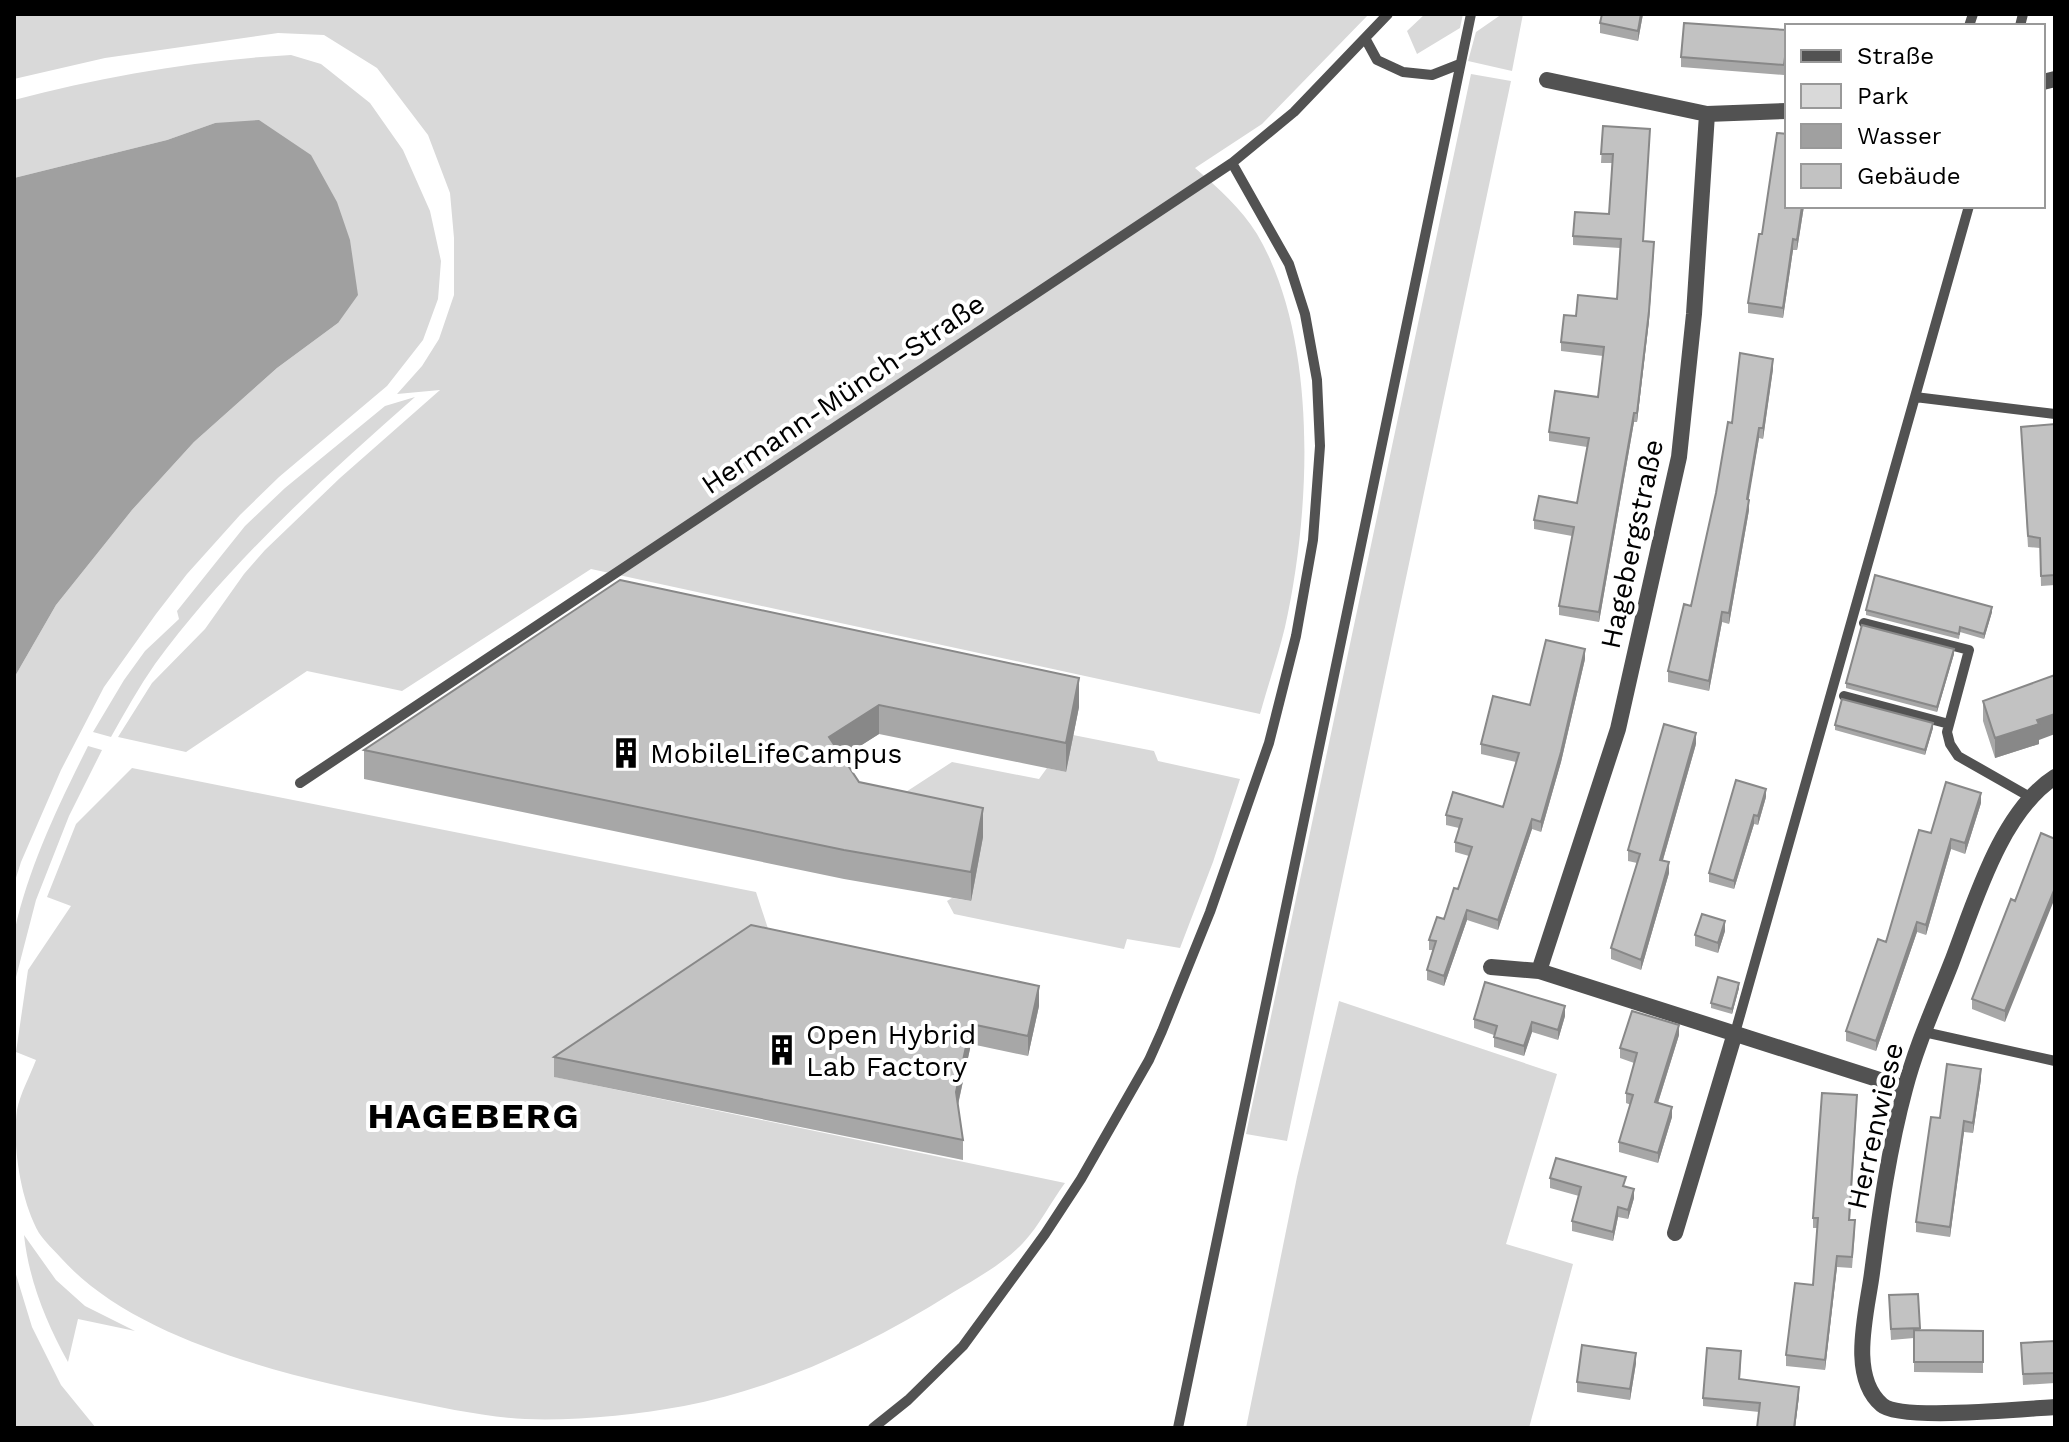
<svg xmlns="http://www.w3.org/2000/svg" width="2069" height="1442" font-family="'Work Sans',sans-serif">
<rect width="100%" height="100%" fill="#fff"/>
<path fill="#d9d9d9" d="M14,14H1369L1262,124L1195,168C1218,188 1241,208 1257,234C1319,339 1311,511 1285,627C1278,656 1268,685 1260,714L591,569L402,691L307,671L186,752L118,737L152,683L205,629L244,574L265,550L340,478L440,390L397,394L422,366L439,339L454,295V238L450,193L428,135L377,68L324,35L278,33L105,58L14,79Z
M1425,14H1463L1460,28L1417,54L1407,31Z
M1502,14H1523L1512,71L1468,61L1476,32Z
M291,55L321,64L370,103L403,150L430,211L441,261L438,299L423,340L387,386L279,477L240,515L187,574L156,614L104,687L61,770L21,862L14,884V678L56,605L132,510L194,442L277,368L338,323L215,123L167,140L14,178V100C104,76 198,60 291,55Z
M1471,74L1511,81L1287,1141L1246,1134Z
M415,397C322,479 230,562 155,664C139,687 125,712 111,737L93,732L124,680L145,651L179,619L177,611L245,526L285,488L385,406Z
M1073,735L1154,751L1158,761L1240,779L1213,862L1180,948L1127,939L1124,949L954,914L947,901L952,898L971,901L872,814L952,762L1039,779L1047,768L1066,772Z
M88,746L102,750L69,816L36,900L14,985C14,967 11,946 15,929C29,866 59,804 88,746Z
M132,768L756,892L775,950L555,1077L1065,1183C1051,1202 1039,1226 1023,1243C1004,1263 976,1279 952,1293C869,1345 781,1387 684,1406C635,1415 574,1421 525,1419C483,1417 441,1407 400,1399C293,1377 136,1342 61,1258C54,1250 45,1242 39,1233C21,1201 12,1147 17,1110C20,1094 30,1076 36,1060L16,1052L28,970L71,906L47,897L76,824Z
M1339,1001L1557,1074L1506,1244L1573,1264L1529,1428H1246L1297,1177Z
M24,1235L56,1280L85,1306L135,1331L78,1319L68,1362C46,1322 29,1281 24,1235Z
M14,1268L32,1327L61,1385L96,1428H14Z"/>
<path fill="#a0a0a0" d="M259,120L311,155L337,202L350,240L358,295L338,323L277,368L194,442L132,510L56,605L14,678V178L167,140L215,123Z"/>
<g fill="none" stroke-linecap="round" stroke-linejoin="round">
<path stroke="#525252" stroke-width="10" d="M1969,26L1973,14
M2020,26L2023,14
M1365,38L1377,60L1403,72L1432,75L1460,64
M1915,397L2055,414
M1864,623L1969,650L1947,732L1950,744L1958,756L2030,797
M1844,696L1949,724
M300,783L1232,163L1294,112L1388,14
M1924,1032L2055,1061
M1735,1033L1969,206
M873,1428L908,1400L963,1346L1045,1234L1081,1179L1149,1060L1162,1031L1210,912L1269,743L1296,636L1313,540L1320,446L1317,380L1305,314L1289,264L1232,163
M1178,1428L1471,14"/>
<path stroke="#525252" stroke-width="16" d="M1547,80L1707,114
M2043,82L2055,79
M1787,111L1707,114L1694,314L1679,457L1618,729L1539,971L1905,1088
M2055,777C2000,812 1974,905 1951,964C1935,1005 1916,1046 1905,1089C1889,1148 1880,1212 1872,1273C1867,1312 1848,1376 1882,1405C1900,1421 2025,1409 2055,1407
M1491,967L1539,971
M1675,1233L1735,1033"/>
</g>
<path fill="#a7a7a7" d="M1602,14H1643L1638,41L1600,33V23Z
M1787,28V67H1785L1784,75L1681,67V57L1787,30Z
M1603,126L1644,241L1654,251L1649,321L1637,422H1634L1599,622L1559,615V606L1572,536L1534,529V520L1577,503L1587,447L1549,441V432L1598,397L1603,356L1561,351V342L1576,316L1617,299L1620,248L1573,245V236L1609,214L1612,163H1601Z
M1804,206L1797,250H1793L1783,318L1748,313V303L1762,234Z
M1773,369L1763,439L1759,438L1748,499L1749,510L1729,624L1722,622L1709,691L1668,682V671L1691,606L1732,423Z
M2055,424V585L2041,586L2040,548L2028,547L2021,427Z
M620,580L1079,707L1066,772L879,734L842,757L859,782L983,837L971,901L844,879L364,779V750Z
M1866,610L1992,612L1984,639L1960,632L1959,639L1866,615Z
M1954,654L1937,712L1846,688V683Z
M1585,659L1561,762L1541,832L1532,829L1498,930L1467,920L1444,986L1427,980V970L1433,950H1429V940L1444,919L1458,889L1469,856L1455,852V842L1459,828L1446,825V815L1503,807L1516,762L1481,754V744Z
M1983,701L2039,740V744L1995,758L1983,721Z
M1835,725L1933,728L1925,755L1835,730Z
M1696,744L1663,860L1669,873L1641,970L1611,959V948L1637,863L1628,861V850Z
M1766,797L1758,825L1754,824L1734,889L1709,882V873Z
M1981,803L1965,854L1951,849L1926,935L1917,932L1876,1051L1846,1041V1031L1886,942L1931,833Z
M2015,901L2005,1022L1972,1009V999Z
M1725,931L1718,953L1695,946V935Z
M1739,988L1732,1014L1711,1008V1003Z
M1039,1006L1028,1056L971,1044L958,1105L963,1140V1160L554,1077V1057Z
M1565,1016L1558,1040L1532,1032L1524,1056L1494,1047V1035L1474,1028V1019Z
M1679,1035L1658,1103L1672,1117L1658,1163L1619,1152V1142L1631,1105L1626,1103V1093L1634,1063L1620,1058V1048Z
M1981,1079L1973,1133L1964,1132L1950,1237L1916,1232V1222L1940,1118Z
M1857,1106L1850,1220L1855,1231L1852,1268L1837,1267L1825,1370L1786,1366V1355L1813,1285L1817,1228H1813V1218Z
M1550,1178L1626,1186L1634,1198L1628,1219L1618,1217L1613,1241L1572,1231V1221L1579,1196L1550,1188Z
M1918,1294L1920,1330L1983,1331V1373L1914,1372V1338L1891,1340L1889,1306Z
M2055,1341V1383L2023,1385L2021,1343Z
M1741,1360L1740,1379L1799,1396L1795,1428H1757L1759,1412L1703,1406V1398Z
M1636,1363L1630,1400L1577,1392V1382Z"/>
<path fill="#888" d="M1641,14H1643L1638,41V31Z
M1802,206H1804L1797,250V240Z
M1793,239V250L1783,318V308Z
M1654,242L1649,321L1637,422V413Z
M1773,359V369L1763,439V428Z
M1634,413V422L1599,622V612Z
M1759,428V438L1747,510V499Z
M1749,500V510L1729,624V613Z
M1992,607V612L1984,639V634Z
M1722,612V622L1709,691V681Z
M1585,649V659L1561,762L1541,832V822Z
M1954,649V654L1937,712V707Z
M1079,678V707L1066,772V743Z
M879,705V734L829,766V737Z
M2055,714V734L2039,740V744L1995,758V738L2037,720Z
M1933,723V728L1925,755V750Z
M1696,733V744L1660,870V860Z
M1766,789V797L1758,825V816Z
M1981,793V803L1965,854V843Z
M983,808V837L971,901V872Z
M1754,815V824L1734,889V881Z
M1532,819V829L1498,930V920Z
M1951,839V849L1926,935V925Z
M1669,862V873L1641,970V960Z
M2055,888V898L2005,1022V1011Z
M1467,910V920L1444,986V976Z
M1725,921V931L1718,953V943Z
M1917,922V932L1876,1051V1041Z
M1739,983V988L1732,1014V1009Z
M1039,986V1006L1028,1056V1036Z
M1565,1006V1016L1558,1040V1030Z
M1532,1022V1032L1524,1056V1046Z
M971,1024V1044L956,1113V1092Z
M1679,1025V1035L1655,1112V1102Z
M1981,1069V1079L1973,1133V1123Z
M1672,1107V1117L1658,1163V1153Z
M1964,1121V1132L1950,1237V1227Z
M1634,1189V1198L1628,1219V1210Z
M1618,1207V1217L1613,1241V1232Z
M1837,1256V1267L1825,1370V1360Z
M1636,1353V1363L1630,1400V1389Z
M1799,1387V1396L1795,1428H1794Z"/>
<path fill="#c2c2c2" stroke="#888" stroke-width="2" d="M1602,14H1641L1638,31L1600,23Z
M1684,23L1787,30V28V57H1785L1784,65L1681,57Z
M1787,24L1816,26H1787Z
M1603,126L1650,129L1643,241L1654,242L1649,311L1637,413H1634L1599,612L1559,606L1574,527L1534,520L1539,496L1577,503L1589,438L1549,432L1555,391L1598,397L1604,347L1561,342L1564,315L1576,316L1578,295L1617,299L1621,239L1573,236L1575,212L1609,214L1613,154H1601Z
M1777,133L1787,134V206H1802L1797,240L1793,239L1783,308L1748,303L1759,234H1762Z
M1740,353L1773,359L1763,428H1759L1747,499L1749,500L1729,613L1722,612L1709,681L1668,671L1684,604L1691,606L1716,493L1728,422L1732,423Z
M2055,424V575L2041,576L2040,538L2028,536L2021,427Z
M1875,575L1992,607L1984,634L1960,627L1959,634L1866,610Z
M620,580L1079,678L1066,743L879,705L829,737L859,782L983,808L971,872L844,850L364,750Z
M1862,625L1954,649L1937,707L1846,683Z
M1546,640L1585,649L1561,752L1541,822L1532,819L1498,920L1467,910L1444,976L1427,970L1436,941L1429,940L1437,917L1444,919L1454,888L1458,889L1472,847L1455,842L1462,819L1446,815L1453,792L1503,807L1519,753L1481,744L1493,696L1530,705Z
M2055,675V714L2037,720L2039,724L1995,738L1983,701Z
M1842,699L1933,723L1925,750L1835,725Z
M1664,724L1696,733L1660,860L1669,862L1641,960L1611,948L1640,854L1628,850Z
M1736,780L1766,789L1758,816L1754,815L1734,881L1709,873Z
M1946,782L1981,793L1965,843L1951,839L1926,925L1917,922L1876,1041L1846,1031L1878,939L1886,942L1919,830L1931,833Z
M2041,833L2055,839V888L2005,1011L1972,999L2011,899L2015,901Z
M1702,914L1725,921L1718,943L1695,935Z
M751,925L1039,986L1028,1036L971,1024L956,1092L963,1140L554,1057Z
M1718,977L1739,983L1732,1009L1711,1003Z
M1485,982L1565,1006L1558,1030L1532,1022L1524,1046L1494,1037L1497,1026L1474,1019Z
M1632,1011L1679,1025L1655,1102L1672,1107L1658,1153L1619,1142L1633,1095L1626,1093L1637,1053L1620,1048Z
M1947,1064L1981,1069L1973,1123L1964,1121L1950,1227L1916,1222L1931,1117L1940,1118Z
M1822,1093L1857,1095L1849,1220H1855L1852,1257L1837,1256L1825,1360L1786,1355L1795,1283L1813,1285L1818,1218H1813Z
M1556,1158L1626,1177L1623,1186L1634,1189L1628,1210L1618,1207L1613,1232L1572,1221L1581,1187L1550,1178Z
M1918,1294L1920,1328L1891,1329L1889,1295Z
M1914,1330L1983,1331V1362H1914Z
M2055,1341V1373L2023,1374L2021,1343Z
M1582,1345L1636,1353L1630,1389L1577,1382Z
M1707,1348L1741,1351L1739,1379L1799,1387L1794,1428H1757L1760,1403L1703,1398Z"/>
<defs>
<symbol id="building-bare" viewBox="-9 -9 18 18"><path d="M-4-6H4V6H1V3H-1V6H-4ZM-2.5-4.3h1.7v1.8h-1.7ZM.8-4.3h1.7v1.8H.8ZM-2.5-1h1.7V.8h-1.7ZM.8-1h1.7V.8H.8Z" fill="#000" stroke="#fff" stroke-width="2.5" paint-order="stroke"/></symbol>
</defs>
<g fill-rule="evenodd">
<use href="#building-bare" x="604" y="731" width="44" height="44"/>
<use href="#building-bare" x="760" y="1028" width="44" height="44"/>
</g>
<g text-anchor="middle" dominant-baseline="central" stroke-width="8" stroke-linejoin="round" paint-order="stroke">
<g font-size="28" fill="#000" stroke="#fff">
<text transform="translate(843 394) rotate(-34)">Hermann-Münch-Straße</text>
<text transform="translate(1632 544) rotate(-78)">Hagebergstraße</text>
<text transform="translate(1875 1126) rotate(-77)">Herrenwiese</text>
</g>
<g font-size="28" fill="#000" stroke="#fff" text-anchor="start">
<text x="650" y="753">MobileLifeCampus</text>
<text x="806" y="1034">Open Hybrid<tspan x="806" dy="32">Lab Factory</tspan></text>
</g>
<g font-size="36" font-weight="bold" letter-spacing="2" fill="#000" stroke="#fff">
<text x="474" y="1116">HAGEBERG</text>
</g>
</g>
<rect width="2069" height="1442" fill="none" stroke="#000000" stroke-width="32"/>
<rect x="1785" y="24" width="260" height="184" fill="#ffffff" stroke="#999999" stroke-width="2"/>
<rect x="1801" y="50" width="40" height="12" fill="#525252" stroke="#999999" stroke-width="2"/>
<text x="1857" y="64" font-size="24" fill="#000000">Straße</text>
<rect x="1801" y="84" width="40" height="24" fill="#d9d9d9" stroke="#999999" stroke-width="2"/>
<text x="1857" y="104" font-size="24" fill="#000000">Park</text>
<rect x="1801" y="124" width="40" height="24" fill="#a0a0a0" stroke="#999999" stroke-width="2"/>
<text x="1857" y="144" font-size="24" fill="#000000">Wasser</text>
<rect x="1801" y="164" width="40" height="24" fill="#c2c2c2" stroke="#999999" stroke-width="2"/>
<text x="1857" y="184" font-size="24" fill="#000000">Gebäude</text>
</svg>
